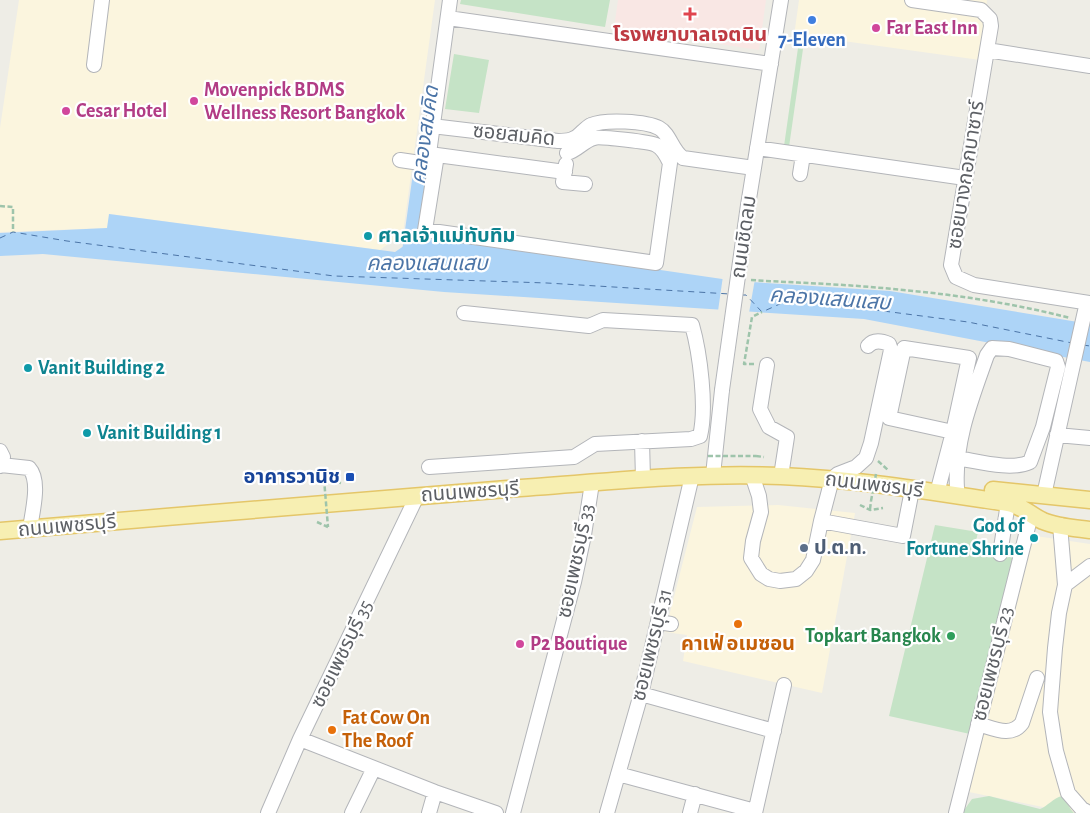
<svg xmlns="http://www.w3.org/2000/svg" width="1090" height="813" font-family="'Alegreya Sans','Noto Sans Thai',sans-serif">
<rect width="100%" height="100%" fill="#eeede6"/>
<path fill="#fbf5de" d="M19,0H435L403,233L380,250L110,214L108,228L0,232V128Z
M799,0H987L980,60L800,35L794,36Z
M778,505L855,513L822,693L683,661L687,635L665,632L697,507Z
M1029,535L1090,544V813H1072L964,791Z"/>
<path fill="#f9e7e4" d="M618,0H766L759,50L614,28Z"/>
<path fill="#c5e3c6" d="M461,0H610L605,27L460,4Z
M798,48L803,49L789,147L784,146Z
M454,54L489,60L479,113L445,109Z
M935,525L978,532L974,550L1013,555L970,734L889,716Z
M989,796L1040,809C1048,806 1053,798 1062,796C1067,801 1069,808 1074,813H962L972,799Z"/>
<path fill="#add4f7" d="M109,214L395,252L420,235L736,281L890,291L1090,324V362L864,319L444,292L43,254L0,256V233L107,228Z"/>
<path fill="#eeede6" d="M723,276L755,279L749,313L718,311Z"/>
<g fill="none" stroke-linecap="round" stroke-linejoin="round">
<path stroke="#add4f7" stroke-width="14" d="M408,259L423,152"/>
<path stroke="#4c75a7" stroke-width="1" stroke-dasharray="6 5" stroke-linecap="butt" d="M0,238L13,232L67,241L334,276L547,283L730,294
M741,295H746L762,312L791,299L968,322L1072,343
M1083,345L1090,346"/>
<defs>
<path id="minor" d="M912,0L981,10L990,19L991,26L951,265L956,277L974,285L1090,303
M448,18L771,64
M987,50L1090,66
M94,65L102,0
M432,126L558,141C568,141 575,140 582,132C585,130 588,126 591,125C605,119 646,121 659,128C670,134 672,151 683,158L754,168
M757,148L958,177
M400,160L427,164
M566,164L563,182L585,184
M427,168L450,0
M565,172L437,155L425,230L656,263L670,163C667,157 663,148 656,145C651,142 599,136 594,138C583,141 578,150 567,153
M800,174L803,155
M748,205L781,0
M767,365L760,409L769,427L787,437L781,476
M1057,435L1090,438
M642,441L643,479
M0,451L3,457L0,466
M1,465L29,468C41,481 32,512 30,529
M429,467L574,457L595,444L691,439L700,436C707,408 700,353 692,325L603,320L589,326L464,313
M713,475L722,390
M752,475L759,496L761,512L753,541L751,558L761,574L769,579L780,581L796,579L806,571L813,560L821,521L832,479L838,474L856,467L866,458L871,443L891,350L889,344C882,341 874,339 868,346
M957,488C954,441 972,398 987,355L992,348L1009,349L1056,361L1058,367L1043,427L1030,462C1011,471 977,461 957,458
M937,493L953,432L969,358L904,348L889,418L953,432
M1044,495L1085,311L1090,303
M821,521L903,536L912,490
M1060,525L1065,585L1059,613L1055,648L1050,712L1056,751L1068,793L1082,809L1089,813
M1000,554L1008,503
M1065,585L1090,566
M658,622L671,624
M641,694L774,731
M978,724C993,728 1011,738 1022,723L1037,678
M300,739L435,792L496,813
M618,774L755,811
M268,813L300,739L417,496
M352,813L374,768
M429,813L435,792
M513,813L574,582L584,535L592,483
M607,813L641,694L692,476
M690,813L695,794
M755,813L784,685
M956,813L1031,515"/>
<path id="major" d="M993,490L1090,500
M0,531C169,517 338,502 507,489C598,483 689,472 781,476C857,479 933,492 1008,503C1021,505 1030,515 1043,521C1057,527 1075,528 1090,530"/>
</defs>
<use href="#minor" stroke="#b3b5b9" stroke-width="16"/>
<use href="#major" stroke="#e4c669" stroke-width="19"/>
<path stroke="#9ec4ab" stroke-width="2.5" stroke-dasharray="5 2.5" stroke-linecap="butt" d="M0,206L13,207V232
M751,280C798,283 845,284 892,289C952,294 1012,303 1070,318
M754,364H744L752,317L762,312
M756,456L764,457
M878,461L888,470
M324,479L341,483
M860,505L870,510L883,508
M870,509L871,501
M317,522L328,527"/>
<use href="#minor" stroke="#fff" stroke-width="14"/>
<use href="#major" stroke="#f7efb2" stroke-width="16"/>
<defs>
<path id="minor-bridge" d="M722,390L748,205"/>
</defs>
<use href="#minor-bridge" stroke="#b3b5b9" stroke-width="16" stroke-linecap="butt"/>
<path stroke="#9ec4ab" stroke-width="2.5" stroke-dasharray="5 2.5" stroke-linecap="butt" d="M708,456H756
M324,479L328,527
M871,501L876,474"/>
<use href="#minor-bridge" stroke="#fff" stroke-width="14"/>
</g>
<path fill="#e0444e" stroke="#fff" stroke-width="2" d="M687.5 6.5h5v5h5v5h-5v5h-5v-5h-5v-5h5z"/>
<circle fill="#3f7fe0" stroke="#fff" stroke-width="2" cx="812" cy="20" r="5"/>
<g fill="#d1479c" stroke="#fff" stroke-width="2">
<circle cx="876" cy="28" r="5"/>
<circle cx="194" cy="101" r="5"/>
<circle cx="66" cy="111" r="5"/>
<circle cx="520" cy="644" r="5"/>
</g>
<g fill="#0f9aa8" stroke="#fff" stroke-width="2">
<circle cx="368" cy="236" r="5"/>
<circle cx="28" cy="368" r="5"/>
<circle cx="87" cy="433" r="5"/>
<circle cx="1034" cy="538" r="5"/>
</g>
<rect fill="#1a4fb4" stroke="#fff" stroke-width="2" x="345" y="472" width="10" height="10" rx="2.5"/>
<circle fill="#5c6f8a" stroke="#fff" stroke-width="2" cx="804" cy="548" r="5"/>
<g fill="#e8710a" stroke="#fff" stroke-width="2">
<circle cx="738" cy="624" r="5"/>
<circle cx="332" cy="730" r="5"/>
</g>
<circle fill="#2e9e5b" stroke="#fff" stroke-width="2" cx="951" cy="636" r="5"/>
<g text-anchor="middle" dominant-baseline="central" stroke-width="4.5" stroke-linejoin="round" paint-order="stroke">
<g font-size="20" font-weight="bold" fill="#b23c85" stroke="#fff" text-anchor="start">
<text x="886" y="28">Far East Inn</text>
<text x="204" y="90">Movenpick BDMS<tspan x="204" dy="23">Wellness Resort Bangkok</tspan></text>
<text x="76" y="111">Cesar Hotel</text>
<text x="530" y="644">P2 Boutique</text>
</g>
<g font-size="20" font-weight="bold" fill="#be3a42" stroke="#fff">
<text x="690" y="35">โรงพยาบาลเจตนิน</text>
</g>
<g font-size="20" font-weight="bold" fill="#366cbe" stroke="#fff">
<text x="812" y="40">7-Eleven</text>
</g>
<g font-size="20" fill="#5d6065" stroke="#fff">
<text transform="translate(514 135) rotate(6)">ซอยสมคิด</text>
<text transform="translate(966 175) rotate(-81)">ซอยบางกอกบาซาร์</text>
<text transform="translate(744 237) rotate(-82)">ถนนชิดลม</text>
<text transform="translate(874 485) rotate(7)">ถนนเพชรบุรี</text>
<text transform="translate(470 492) rotate(-4)">ถนนเพชรบุรี</text>
<text transform="translate(67 526) rotate(-5)">ถนนเพชรบุรี</text>
<text transform="translate(576 561) rotate(-78)">ซอยเพชรบุรี 33</text>
<text transform="translate(652 645) rotate(-76)">ซอยเพชรบุรี 31</text>
<text transform="translate(342 654) rotate(-64)">ซอยเพชรบุรี 35</text>
<text transform="translate(993 664) rotate(-76)">ซอยเพชรบุรี 23</text>
</g>
<g font-size="20" font-weight="bold" fill="#0d838f" stroke="#fff" text-anchor="start">
<text x="378" y="236">ศาลเจ้าแม่ทับทิม</text>
<text x="38" y="368">Vanit Building 2</text>
<text x="97" y="433">Vanit Building 1</text>
<text x="1024" y="526" text-anchor="end">God of<tspan x="1024" dy="23">Fortune Shrine</tspan></text>
</g>
<g font-size="20" font-weight="bold" fill="#164399" stroke="#fff" text-anchor="end">
<text x="340" y="477">อาคารวานิช</text>
</g>
<g font-size="20" font-weight="bold" fill="#4e5e75" stroke="#fff" text-anchor="start">
<text x="814" y="548">ป.ต.ท.</text>
</g>
<g font-size="20" font-weight="bold" fill="#27864d" stroke="#fff" text-anchor="end">
<text x="941" y="636">Topkart Bangkok</text>
</g>
<g font-size="20" font-weight="bold" fill="#c56008" stroke="#fff">
<text x="738" y="644">คาเฟ่ อเมซอน</text>
<text x="342" y="718" text-anchor="start">Fat Cow On<tspan x="342" dy="23">The Roof</tspan></text>
</g>
<g font-size="21" font-style="italic" fill="#4c75a7" stroke="#fff">
<text transform="translate(425 135) rotate(-82)">คลองสมคิด</text>
<text x="427" y="263">คลองแสนแสบ</text>
<text transform="translate(830 299) rotate(4)">คลองแสนแสบ</text>
</g>
</g>
</svg>
